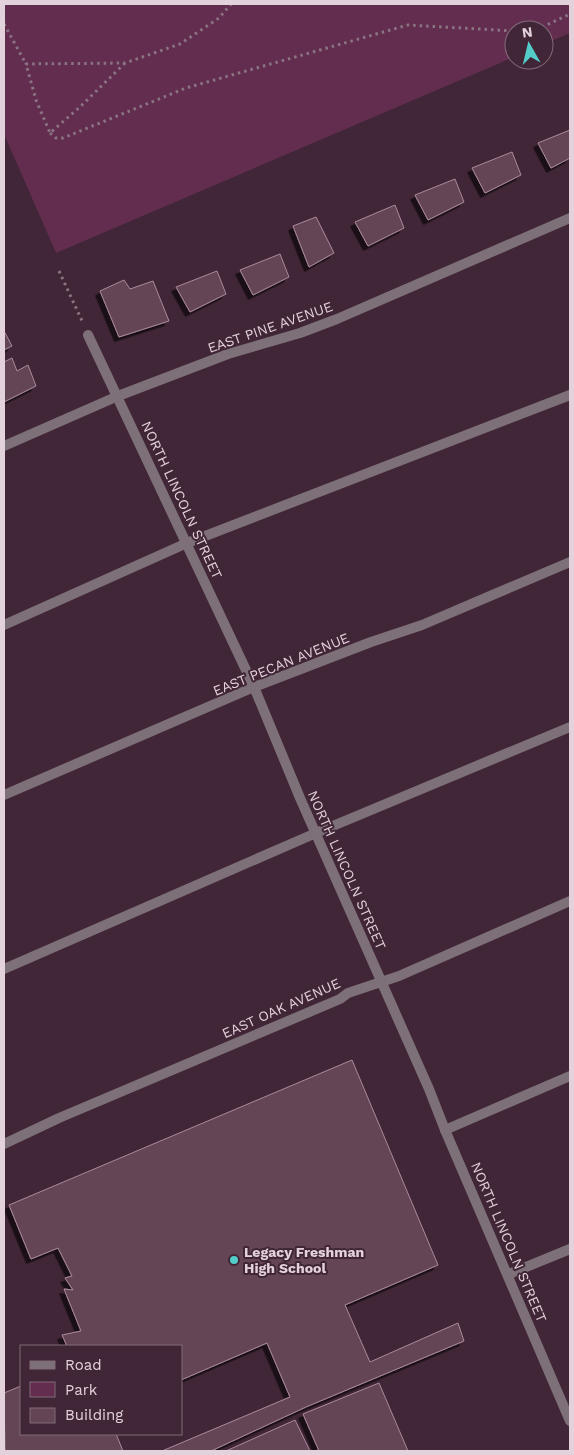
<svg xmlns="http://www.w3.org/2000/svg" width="574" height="1455" font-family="'Work Sans',sans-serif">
<defs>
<filter id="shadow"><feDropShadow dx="-4.5" dy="4.5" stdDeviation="0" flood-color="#0009"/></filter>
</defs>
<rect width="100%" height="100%" fill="#412637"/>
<path fill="#622d4f" d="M4,4H570V33L544,44V30H514V57L56,253L4,134Z"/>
<path fill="#634557" stroke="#ab8a9d" filter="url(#shadow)" d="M570,130V158L551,168L538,143Z
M512,152L521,175L485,193L472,168Z
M455,179L464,202L428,220L415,195Z
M395,205L404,228L368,246L355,222Z
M316,217L334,253L309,267L293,226Z
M280,254L289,277L253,295L240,270Z
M217,271L226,294L190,312L176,287Z
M124,280L130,289L153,281L169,321L119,337L100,291Z
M4,331L12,346L4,350Z
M12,358L17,371L28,365L36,386L4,402V362Z
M352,1060L438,1265L345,1305L370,1362L458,1323L464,1341L306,1407L211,1451H162L290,1397L267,1343L181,1380V1346H67L62,1335L81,1331L64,1289L73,1290L65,1278L72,1276L58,1248L31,1259L9,1205Z
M379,1383L408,1451H319L303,1414Z
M21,1386V1434H116L123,1451H5L4,1393Z
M295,1420L310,1451H226Z"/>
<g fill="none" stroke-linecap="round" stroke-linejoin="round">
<path stroke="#8b7482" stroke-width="3" stroke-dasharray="2.5 4" stroke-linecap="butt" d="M4,24L26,64
M536,30L570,14
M125,63L81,106L50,133L36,100L26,64L125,63L180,44L219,18L231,4
M50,133L56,138H63L186,88L408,25L514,31
M59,271L83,323"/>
<path stroke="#7e7078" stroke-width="10" d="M4,625L187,543L570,395
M4,969L316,833L570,727
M445,1130L570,1076"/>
<path stroke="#7e7078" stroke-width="10" d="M4,446L118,396L228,354L300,333L337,319L570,218
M509,1274L570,1249"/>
<path stroke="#7e7078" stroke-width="10" d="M88,335L254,687L300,798L429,1089L445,1130L570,1421
M4,795L254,687L371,642L422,625L570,562
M4,1144L59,1118L340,999L348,993L399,976L570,901"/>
</g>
<circle fill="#53cdca" stroke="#412637" stroke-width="2" cx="234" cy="1260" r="5"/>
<g text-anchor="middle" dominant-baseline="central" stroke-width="4" stroke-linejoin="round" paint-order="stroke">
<g font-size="14" fill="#e3d1dc" stroke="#412637">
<text transform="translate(270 327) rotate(-19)">EAST PINE AVENUE</text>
<text transform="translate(182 500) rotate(65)">NORTH LINCOLN STREET</text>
<text transform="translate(281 664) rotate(-22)">EAST PECAN AVENUE</text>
<text transform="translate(347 870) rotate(66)">NORTH LINCOLN STREET</text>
<text transform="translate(281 1008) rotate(-24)">EAST OAK AVENUE</text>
<text transform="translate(509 1242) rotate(67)">NORTH LINCOLN STREET</text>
</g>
<g font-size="14" font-weight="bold" fill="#e3d1dc" stroke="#412637" text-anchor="start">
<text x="244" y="1252">Legacy Freshman<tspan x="244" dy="16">High School</tspan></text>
</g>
</g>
<rect width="574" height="1455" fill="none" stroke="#e3d1dc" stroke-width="10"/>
<rect x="20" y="1345" width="162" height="90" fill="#412637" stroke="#826a79"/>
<rect x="30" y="1361" width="25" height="8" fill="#7e7078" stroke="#826a79"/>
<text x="65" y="1370" font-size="15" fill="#e3d1dc">Road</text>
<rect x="30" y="1382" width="25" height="15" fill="#622d4f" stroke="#826a79"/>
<text x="65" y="1395" font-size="15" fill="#e3d1dc">Park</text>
<rect x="30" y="1408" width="25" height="15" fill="#634557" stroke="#826a79"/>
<text x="65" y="1420" font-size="15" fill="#e3d1dc">Building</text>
<g transform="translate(529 45) rotate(352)"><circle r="24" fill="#412637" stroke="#826a79"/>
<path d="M0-4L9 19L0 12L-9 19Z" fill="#53cdca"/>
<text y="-8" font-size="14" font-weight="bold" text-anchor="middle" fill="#e3d1dc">N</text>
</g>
</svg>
